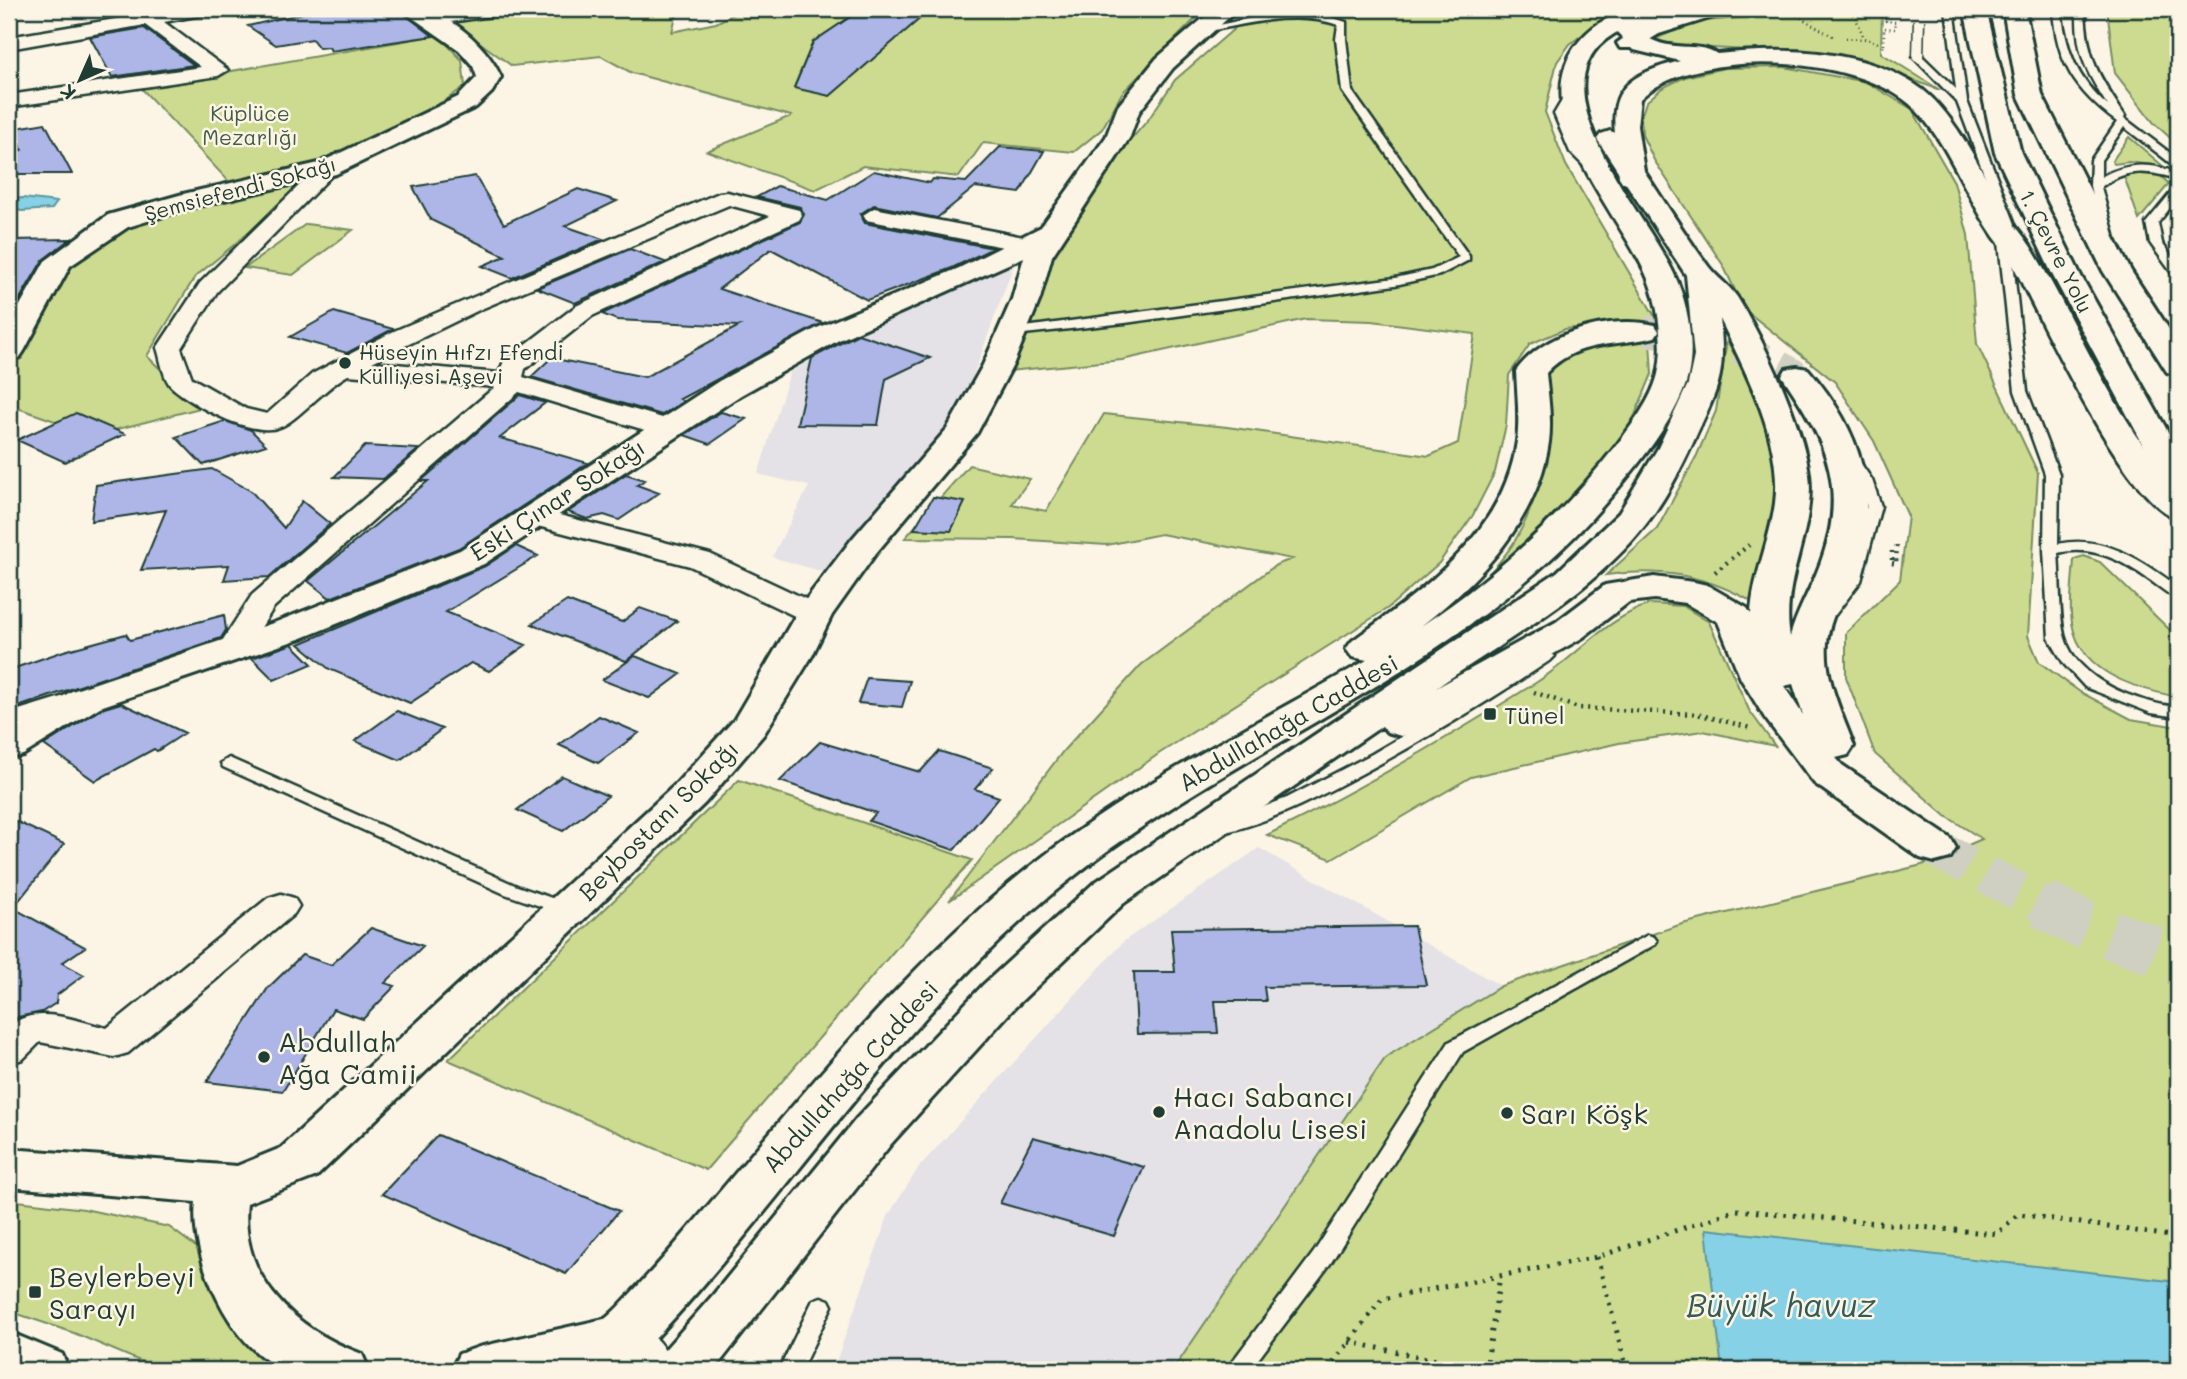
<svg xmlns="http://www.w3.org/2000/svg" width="2187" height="1379" font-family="Mali,sans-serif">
<rect width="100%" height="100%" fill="#fcf5e5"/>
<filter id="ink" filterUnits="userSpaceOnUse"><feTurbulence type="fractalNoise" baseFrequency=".0143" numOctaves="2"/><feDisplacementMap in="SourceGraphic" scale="14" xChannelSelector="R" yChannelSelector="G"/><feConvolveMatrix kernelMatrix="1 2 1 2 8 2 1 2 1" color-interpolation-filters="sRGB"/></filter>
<g filter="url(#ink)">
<path fill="#e4e2e6" d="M1014,264L954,428L823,572L772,557L809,486L758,474L790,372L843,341Z
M1259,848L1501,986L1386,1057L1173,1370H833L888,1216L919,1167L1124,941Z"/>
<path fill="#ccdb8f" stroke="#768c62" stroke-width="2" d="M434,9H678L672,32L716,23L743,9H863L813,42L794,87L830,96L931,9H1157L1200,14L1122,93L1102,129L1074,152L983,143L959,177L863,166L815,190L707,151L791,116L632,73L601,56L512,66Z
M1257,9H1640L1592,28L1570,44L1557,62L1545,112L1566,165L1657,320L1565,329L1530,344L1509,375L1506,425L1495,472L1473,515L1439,563L1388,608L1160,753L949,901L1064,750L1141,665L1276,565L1292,559L1161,534L1107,545L1013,539L905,538L969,465L1030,479L1012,504L1046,511L1104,414L1227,427L1429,456L1458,443L1475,334L1372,321L1306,319L1122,360L1008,371L1070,210L1148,120L1175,80Z
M1834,9H1882L1881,53L1940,90L1880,68L1819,54L1676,46L1655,39L1695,22Z
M2107,9H2178V145L2154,123L2115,73Z
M438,35L462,60L465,86L415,123L341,158L232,185L140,87Z
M1784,67L1866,82L1912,109L1954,182L1968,235L1977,344L2038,473L2028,636L2039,662L2080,692L2131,719L2178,727V1370H1173L1386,1057L1501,986L1682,924L1922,865L1982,839L1946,816L1875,754L1846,677V633L1900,580L1908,516L1874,441L1835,382L1744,309L1723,265L1654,160L1642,135L1641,117L1646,102L1662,88L1685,77L1724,68Z
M2129,137L2164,167L2129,162L2114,164L2112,161Z
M2135,172L2161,176L2169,184L2139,220L2124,176Z
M308,184L195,277L147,356L200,408L95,435L9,405V354L54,281L90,241L184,205Z
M306,224L353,230L293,275L245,268Z
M1727,340C1746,378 1771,418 1778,460C1785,506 1767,560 1759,606C1711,576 1662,567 1606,575L1657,529L1697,455L1716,411Z
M1613,341H1650L1652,374L1635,415L1608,462L1572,508L1470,596C1485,577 1506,558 1517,537C1549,480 1547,438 1544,375L1556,360Z
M2084,556L2100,562L2178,638V697C2132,688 2074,671 2071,614C2070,596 2073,577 2074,559Z
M1650,604L1683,606L1709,622L1749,710L1775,746L1703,731L1619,743L1471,777L1331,859L1267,835C1359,790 1450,737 1537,682C1576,657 1605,619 1650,604Z
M739,780L972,860L706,1170L448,1060Z
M9,1200L84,1209L169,1227L196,1247L240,1334L297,1370H161L74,1333L9,1311Z"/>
<path fill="#86d1e5" stroke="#5d969e" stroke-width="2" d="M23,198L57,202L52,209L22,211L9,209V199Z
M1706,1229L2178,1282V1370H1722Z"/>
<path fill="#adb6e7" stroke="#1f3d34" stroke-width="2" d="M320,9H398L433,36L331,51L329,47L319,48L312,39L276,45L248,26Z
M862,9H931L830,96L794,88L813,42Z
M144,28L194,65L112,77L90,37Z
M45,123L72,174H9V152L22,150L11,129Z
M1000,147L1044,151L1020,193L975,187L937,218L874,205L860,214L865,223L993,248L952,268L867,300L771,249L719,289L823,323L680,399L684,401L662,415L531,377L551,358L645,377L739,326L617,320L602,314L800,222L804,214L800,207L757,197L777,186L828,200L874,171L930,183L933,179L966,182Z
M475,176L504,224L578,189L617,201L565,226L603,239L512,278L482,266L505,256L431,220L413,187Z
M70,239L43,260L9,317V240Z
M630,249L665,262L575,303L537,288Z
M334,312L393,329L347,353L290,337Z
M858,334L930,358L886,379L878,425L797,424L812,358Z
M520,395L545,403L500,438L588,463L459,548L330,598L308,581L428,481H421Z
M721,412L746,419L710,444L684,435Z
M76,413L125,434L65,462L17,440Z
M225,421L251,430L266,445L203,465L176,437Z
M365,446L419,449L383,479L334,477Z
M212,469L251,491L284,528L302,501L330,524L269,577L224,580L229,565L141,570L166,510L91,521L96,485Z
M626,474L645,480L637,485L659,493L619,520L604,515L587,519L568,512Z
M933,497L965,502L951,531L914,529Z
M516,546L538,556L446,612L526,645L489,671L471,663L410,703L329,669L299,644L485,566Z
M567,601L622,622L640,608L677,621L626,661L532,624Z
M224,615L226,630L221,638L9,710V670L64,651L126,634L130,640Z
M292,644L312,664L274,680L252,658Z
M635,656L681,674L649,698L602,680Z
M867,678L910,681L902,707L858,703Z
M121,703L185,733L157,751L154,749L95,781L44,745L101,709Z
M397,711L442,729L400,760L355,741Z
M599,716L639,733L598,763L559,745Z
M820,742L920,772L939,751L993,768L975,789L999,797L954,850L869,821L876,813L780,781Z
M562,776L608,796L563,831L517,810Z
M9,818L64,844L13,908L85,947L62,963L84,975L57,995L56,1003L42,1012L18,1017L9,1024Z
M1414,926L1426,985L1264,987L1266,1001H1215L1218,1033L1137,1034L1134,972H1175L1171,929Z
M371,928L423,946L385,983L395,986L363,1019L333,1009L283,1091L207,1082L268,988L302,955L331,965Z
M438,1135L619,1211L566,1274L382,1194Z
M1033,1137L1144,1167L1114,1236L1000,1203Z"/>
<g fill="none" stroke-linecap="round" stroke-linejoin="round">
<path stroke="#d0d0c2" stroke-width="31" stroke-dasharray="31 16" stroke-linecap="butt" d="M1644,331C1701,335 1748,347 1797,376"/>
<path stroke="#d0d0c2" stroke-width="38" stroke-dasharray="38 19" stroke-linecap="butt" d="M1935,848L2046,906"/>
<path stroke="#d0d0c2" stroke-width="49" stroke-dasharray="49 24" stroke-linecap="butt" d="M2043,904L2079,923L2178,959"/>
<defs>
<path id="service" d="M1731,9H1760C1754,13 1736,14 1731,9Z
M1946,9H1954L1967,101L2015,224L2013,226L2003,224L1957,102L1913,57L1921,55L1956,89Z
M2053,9H2061C2066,49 2076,79 2108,106C2085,70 2076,52 2077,9H2085C2087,60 2098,74 2125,116L2124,118L2178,159V167L2174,166L2124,127L2101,160V177C2127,162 2151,163 2178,173V179C2148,171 2128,167 2101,187L2114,235L2112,237L2102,235L2090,186L2091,160L2117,122C2075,91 2056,61 2053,9Z
M1293,13L1327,16L1346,22V39L1352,91L1469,256V260L1440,275L1395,285L1125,323L1006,336L1004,333L1010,329L1395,278L1432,270L1459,257L1342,91L1336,39L1338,25C1294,10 1248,24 1204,32L1199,29L1257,17Z
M1570,91L1575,94L1564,114L1580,151L1597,167V171H1589L1570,152L1554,114L1567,92Z
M2178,188V198L2158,223L2162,243L2178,266V277L2174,276L2150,243L2146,223L2174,189Z
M2004,230L2010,233L2027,391L2059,474L2058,544C2104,534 2143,561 2178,587V598L2173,597C2139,572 2103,542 2058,553C2060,574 2059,620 2065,638C2078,681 2138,703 2178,707V717L2151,713L2085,687L2064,664L2049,638L2044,550L2045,474L2015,391L1998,233Z
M1852,457L1857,458L1872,480L1881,506L1861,581L1835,615L1830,616L1823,612L1847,580L1867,506L1858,480L1845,461Z
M1547,651L1555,656L1552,659C1491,700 1428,738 1363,773C1320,796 1277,819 1230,831L1221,826L1224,822L1287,798L1372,754Z
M229,758L517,886L572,905L575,909L572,913L566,915L505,894L223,767L221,763Z
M1648,935L1654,937L1657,941L1654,945L1463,1052L1330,1264L1250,1370H1226L1314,1252L1449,1042Z
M821,1297L829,1300L832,1306L801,1370H779L813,1300Z"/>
<path id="minor" d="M126,9H146L152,13L176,9H215L212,13L164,22L228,70L218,76L9,107V95L201,67L145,25L9,49V37L133,16Z
M470,9H514L505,14L430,25L421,20L430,15Z
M327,163L334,165L338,169L334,173L217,292L181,348L192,378L246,409L267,414L312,374L394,331L719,193L727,192L799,210L802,215L799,220L592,316L525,369L523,377L676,422L680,428L676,434H658L519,392L274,607L243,656L232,658L221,656L217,649L252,595L495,387L348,375C325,387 297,421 280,427C253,438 194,406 173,388C163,380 161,359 157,348L200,283L320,165ZM729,205L770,216L576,306L504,361L499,373L372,362L481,309Z
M874,208L1029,238L1040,245L1029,252L866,220L863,215Z
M536,509L710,554L825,608L829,614L825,620L814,623L803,620L690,566L526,523L522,517L526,511Z
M71,694L82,697L87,704L82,711L9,733V713Z
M281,894L294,898L299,906L294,914L128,1053L114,1057L40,1042L23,1059L9,1063V1027C34,1003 77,1021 107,1028L268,898Z
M624,1320C648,1328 668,1345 672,1370H628L608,1351L602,1338L608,1325Z"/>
<path id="tertiary" d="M400,9C408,9 420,7 428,10C458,21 488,48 501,77L492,92L476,107L336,174L190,208L128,227L70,266L24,351L20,357L9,360V325L45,261L108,215L183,194L319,163L458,97L477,77L473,66L459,50Z
M1214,9H1238L1173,68L1139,112L1130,137L1052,256L1040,299L1013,365L977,433L876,553L832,615L812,656L764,734L705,803L317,1176L247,1203C239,1279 296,1330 362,1354L369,1370C350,1370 299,1375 284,1369C230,1350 189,1255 196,1202L9,1187V1149L237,1166L281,1148L675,785L734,720L801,606L852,539L947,429L983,365L1012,299L1024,257L839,340L741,395L484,564L302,638L100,707L23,755L9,758V729L72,691L276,622L460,550L719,381L817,328L959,268L1041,227L1106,137L1118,106L1157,58Z
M622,1315L641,1322L649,1338L641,1354L584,1370H451L459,1354L479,1347Z"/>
<path id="primary" d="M1633,9H1662L1659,14C1634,24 1601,34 1589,60C1560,121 1649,220 1674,274C1688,302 1695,345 1688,376C1677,422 1625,481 1593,517C1445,678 1232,748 1064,884C895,1020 783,1209 632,1363L624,1370H560C571,1344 598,1327 618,1307C641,1283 663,1259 684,1234C794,1106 899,970 1032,865C1135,784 1254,725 1367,660L1352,657L1346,649L1352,641C1423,590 1504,534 1517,441C1520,418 1517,394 1516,371C1542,333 1610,314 1655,325L1659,331L1655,337C1614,347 1578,339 1546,373C1548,395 1552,419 1549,442C1538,520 1481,579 1421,626C1495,577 1560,517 1615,447C1632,425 1651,401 1658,374C1665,343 1658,299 1644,270C1611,202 1509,93 1595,26C1605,18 1621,14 1633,9Z
M1693,9H1726L1723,14L1659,34L1636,48H1620L1617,43L1643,24Z
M1610,131L1619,134C1649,177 1677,223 1708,266C1717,278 1729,285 1737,297C1764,340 1803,425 1809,474C1816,530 1780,581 1790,637C1796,614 1808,594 1817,572C1850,492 1828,443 1782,376L1786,369L1797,367L1808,369C1861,430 1883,496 1853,572C1844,595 1829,618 1827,643C1824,678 1842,713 1854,746L1848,755L1836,758L1842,765L1950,838L1956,848L1950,858L1935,862L1920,858L1814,783L1765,718L1741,679L1718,622L1685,603L1654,599L1629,602L1582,638L1415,732L1401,736L1387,732L1382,726L1124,903L1015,1007L891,1144L714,1370H654L661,1354L713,1295L857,1118L983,985L1094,883L1557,572L1619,513L1658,448L1688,384L1694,356L1686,275L1597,139L1601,134ZM1720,319C1746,373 1783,441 1775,503C1770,541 1753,576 1751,614L1747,608L1707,585L1694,582L1654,577L1605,585L1556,622L1436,688C1506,640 1594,592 1646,524C1666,499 1683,465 1696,436C1719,386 1726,375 1720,319ZM1793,684L1803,715L1784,686Z
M9,1332L62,1354L69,1370H9Z"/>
<path id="motorway" d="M1658,9H1690L1687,14L1650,26L1640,32C1666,55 1698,40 1717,54C1783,47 1867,48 1923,90C1956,116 1982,172 2003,208C2012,224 2025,236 2034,252C2072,316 2101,385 2144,446L2053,276L1995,153L1964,9H1986L2021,153L2081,276L2178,450V518C2125,506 2034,305 2007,253C1969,210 1955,151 1915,109C1863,55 1694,45 1640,99L1637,126L1645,177L1641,183H1623L1619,177C1614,109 1598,82 1680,61L1634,50L1616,31L1634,16Z
M2003,9H2025L2042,95L2131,271L2178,343V375L2167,372L2103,271L2018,95Z"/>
</defs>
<use href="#service" stroke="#1f3d34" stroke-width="5"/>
<use href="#minor" stroke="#1f3d34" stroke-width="5"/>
<use href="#tertiary" stroke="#1f3d34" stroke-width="6"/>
<use href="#primary" stroke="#1f3d34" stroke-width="6"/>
<use href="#motorway" stroke="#1f3d34" stroke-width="6"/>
<path stroke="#1f3d34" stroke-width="2.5" stroke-dasharray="1 3.5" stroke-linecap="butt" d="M1840,9L1855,16L1864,38L1884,45L1882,50
M1789,11L1834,37
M1846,38L1865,39
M1884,45V28L1895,29L1896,22L1886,21L1890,9"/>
<path stroke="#1f3d34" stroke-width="4.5" stroke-dasharray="2 5" stroke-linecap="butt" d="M1892,551V563
M1892,563L1896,564L1897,542
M1715,572L1749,545
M1534,692L1578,708L1697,714L1751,728"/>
<path stroke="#1f3d34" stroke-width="5" stroke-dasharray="2.5 7" stroke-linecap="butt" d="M1597,1257L1627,1370
M1349,1342L1485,1370
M1328,1370L1382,1299L1597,1257L1737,1210L1997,1234L2018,1214L2178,1237
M1486,1370L1500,1276"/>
<use href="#service" fill="#fcf5e5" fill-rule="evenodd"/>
<use href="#minor" fill="#fcf5e5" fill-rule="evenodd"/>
<use href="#tertiary" fill="#fcf5e5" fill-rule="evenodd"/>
<use href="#primary" fill="#fcf5e5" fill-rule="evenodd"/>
<use href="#motorway" fill="#fcf5e5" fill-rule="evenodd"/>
<defs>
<path id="service-bridge" d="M1918,57L1919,20"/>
</defs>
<use href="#service-bridge" stroke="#1f3d34" stroke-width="13" stroke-linecap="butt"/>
<use href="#service-bridge" stroke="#fcf5e5" stroke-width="10"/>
</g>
</g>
<g fill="#1f3d34" stroke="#fcf5e5" stroke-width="2.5">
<circle cx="345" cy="363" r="7"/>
<rect x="1483" y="707" width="14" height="14" rx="3.5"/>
<circle cx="264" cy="1057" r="7"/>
<circle cx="1159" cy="1112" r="7"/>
<circle cx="1507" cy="1113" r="7"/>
<rect x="28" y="1285" width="14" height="14" rx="3.5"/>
</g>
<g text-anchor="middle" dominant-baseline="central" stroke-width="5" stroke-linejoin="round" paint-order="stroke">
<g font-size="21" fill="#425d46" stroke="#fcf5e5">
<text x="250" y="112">Küplüce<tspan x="250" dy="24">Mezarlığı</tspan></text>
</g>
<g font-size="21" fill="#1f3d34" stroke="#fcf5e5">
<text transform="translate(240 188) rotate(-15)">Şemsiefendi Sokağı</text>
<text transform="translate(2057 251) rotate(63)">1. Çevre Yolu</text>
</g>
<g font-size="21" fill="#1f3d34" stroke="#fcf5e5" text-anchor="start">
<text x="359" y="351">Hüseyin Hıfzı Efendi<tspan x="359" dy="24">Külliyesi Aşevi</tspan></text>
</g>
<g font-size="24" fill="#1f3d34" stroke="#fcf5e5">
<text transform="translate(557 499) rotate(-33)">Eski Çınar Sokağı</text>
<text transform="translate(1288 722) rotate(-30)">Abdullahağa Caddesi</text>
<text transform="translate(658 820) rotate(-45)">Beybostanı Sokağı</text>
<text transform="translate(850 1076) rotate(-48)">Abdullahağa Caddesi</text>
</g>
<g font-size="24" fill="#1f3d34" stroke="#fcf5e5" text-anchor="start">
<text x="1504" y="714">Tünel</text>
</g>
<g font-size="28" fill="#1f3d34" stroke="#fcf5e5" text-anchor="start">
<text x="278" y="1041">Abdullah<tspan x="278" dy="32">Ağa Camii</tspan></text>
<text x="1173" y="1096">Hacı Sabancı<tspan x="1173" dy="32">Anadolu Lisesi</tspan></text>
<text x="1521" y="1113">Sarı Köşk</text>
<text x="49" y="1276">Beylerbeyi<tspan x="49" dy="32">Sarayı</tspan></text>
</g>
<g font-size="32" font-style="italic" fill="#345b57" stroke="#fcf5e5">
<text x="1781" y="1304">Büyük havuz</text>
</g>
</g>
<rect width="2187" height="1379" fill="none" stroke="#fcf5e5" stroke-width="35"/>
<rect x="18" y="18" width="2152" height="1344" fill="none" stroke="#1f3d34" stroke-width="2.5" filter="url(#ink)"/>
<g transform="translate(80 80) rotate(225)" stroke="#fcf5e5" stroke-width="5" paint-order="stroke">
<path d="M0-5L12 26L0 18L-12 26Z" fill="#1f3d34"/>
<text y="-10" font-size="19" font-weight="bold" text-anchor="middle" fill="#1f3d34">K</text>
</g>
</svg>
